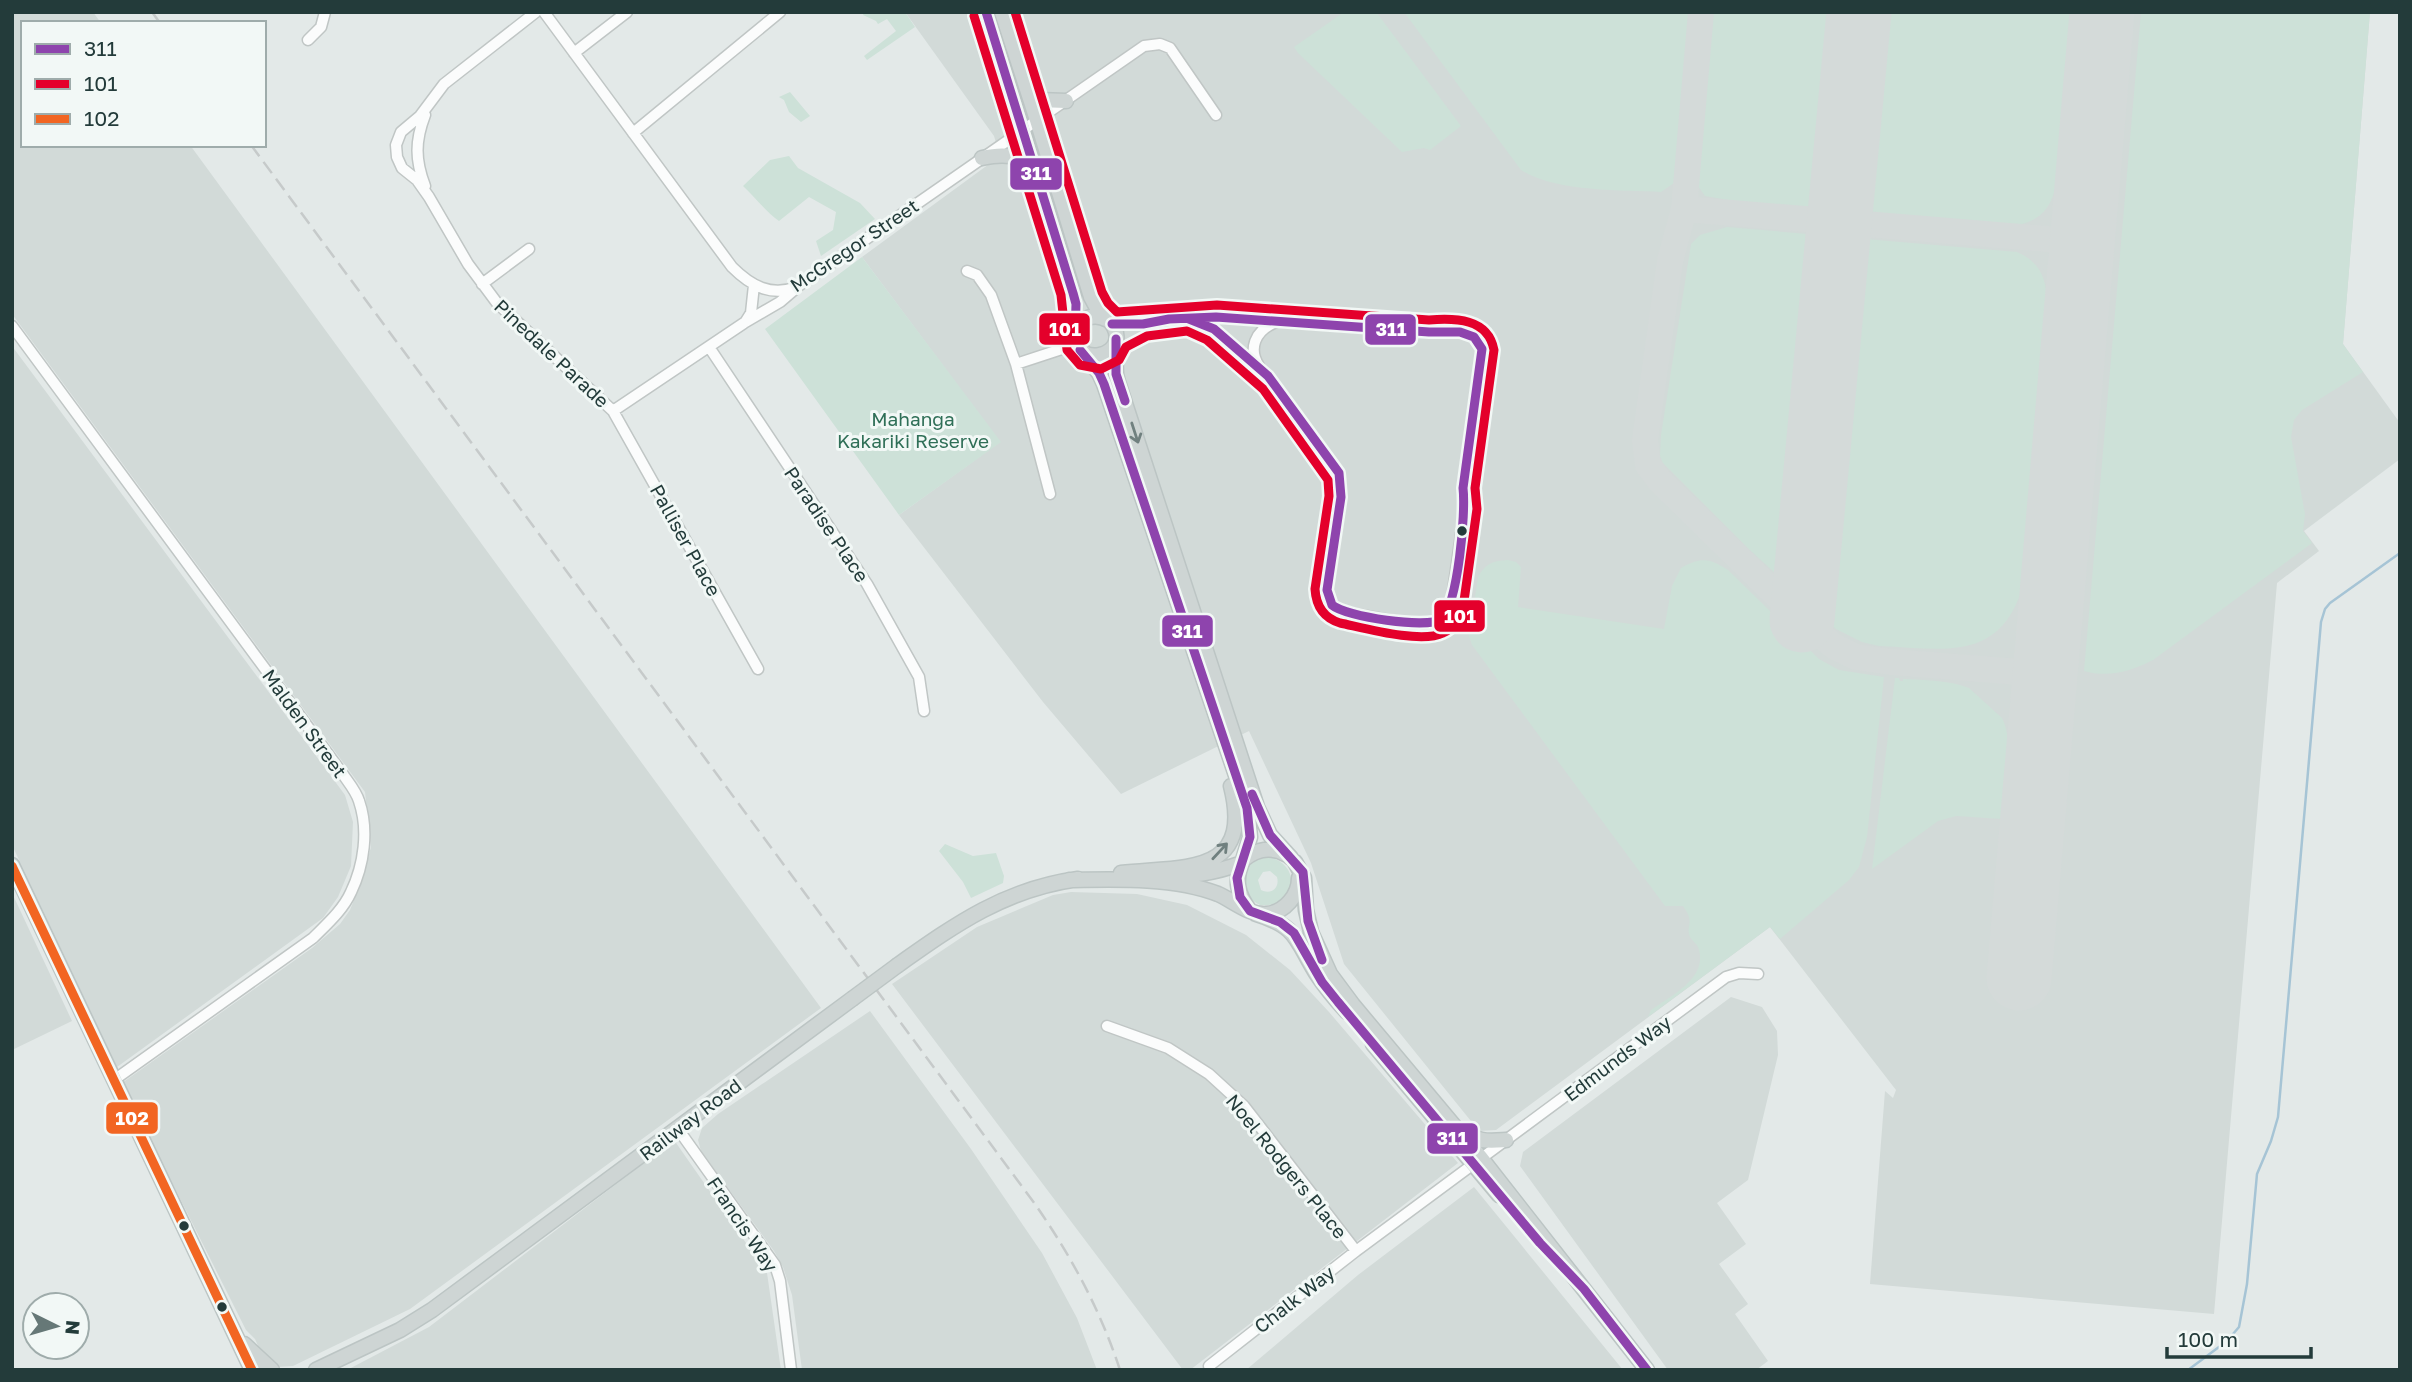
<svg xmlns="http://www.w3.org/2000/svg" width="2412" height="1382" font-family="'Golos Text',sans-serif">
<rect width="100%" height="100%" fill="#e3e9e8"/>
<path fill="#d2dad8" d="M12,12H93L101,23H23V145H190L821,1008L410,1309L293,1366L277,1367L263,1357L255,1339L246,1330L122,1083L312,948L340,924L350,910L362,880L371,847L365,792L12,314Z
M905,12H2370L2343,344L2400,423V459L2304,531L2319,551L2277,583L2214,1314L1870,1284L1885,1091L1893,1098L1896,1090L1770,927L1496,1130L1479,1131L1344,964L1311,863L1249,731L1121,794L1043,702L899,515L1000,442L862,257L1000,156L994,136Z
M12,346L345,795L353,822L351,866L338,897L323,918L117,1067L12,845Z
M1071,892L1137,894L1187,905L1246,935L1290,970L1329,1012L1458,1163L1190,1370H1183L892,984L977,927L1053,895Z
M12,893L72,1021L12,1050Z
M1731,997L1762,1007L1777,1031L1778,1055L1748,1180L1717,1203L1746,1244L1719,1264L1748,1304L1735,1314L1768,1361L1756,1370H1668L1520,1166L1523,1152Z
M870,1011L971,1149L1042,1253L1077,1318L1097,1370H802L792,1295L783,1267L774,1251L701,1151L698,1140L702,1128L718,1114Z
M674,1140L767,1273L781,1370H347L429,1327Z
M1474,1187L1623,1370H1246L1358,1275Z"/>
<path fill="#cde1d8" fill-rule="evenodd" d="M864,12H905L915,27L867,60L864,56L896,31L887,19L878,24L876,21L863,15Z
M1344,12L1377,13L1461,126L1430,150L1424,148L1402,152L1298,53L1294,47Z
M1404,12H1693L1679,173H1675L1674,183L1661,192C1620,190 1555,192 1521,170Z
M1708,12H2071L2055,190C2049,210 2039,220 2019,225L1740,202L1705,196L1696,183L1695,174Z
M2141,12H2370L2343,344L2363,372L2302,410L2294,420L2291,437L2305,514L2303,531L2312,543L2153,660C2132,671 2109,678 2084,671Z
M790,92L810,116L801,122L789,112L784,100L779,97Z
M789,156L798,168L860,203L875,219L821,256L816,241L833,230L836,212L809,197L779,221C765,211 756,198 743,186L770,160Z
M1727,227L2017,252C2040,262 2047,279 2047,304L2022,589C1998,664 1941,648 1879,646L1862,642L1836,629L1750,550L1663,463L1660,456L1661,435L1691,244L1700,235Z
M862,257L1001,442L899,515L765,329Z
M1508,560L1516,562L1521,567L1518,607L1664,629L1672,586L1681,568C1701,557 1709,558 1728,570L1819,659L1839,670L1884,677L1867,837L1859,867L1849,880L1780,939L1770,927L1648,1017L1651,1010C1670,996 1707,979 1699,950C1698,944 1693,942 1690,937C1685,924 1696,924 1683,906H1665L1472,645L1469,636L1478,577C1486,563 1493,561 1508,560Z
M1895,678H1899L1900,681H1903V679C1925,680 1948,680 1969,688L2002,718C2015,742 2004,791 2002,819L1956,816L1938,821L1872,869Z
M945,844L973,856L996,853L1004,876L1003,883L971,898L963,882L939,851Z
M1270,857C1304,867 1295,909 1260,905C1234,892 1239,859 1270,857ZM1270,871L1277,877C1280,888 1271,895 1261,890L1258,880L1263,872Z"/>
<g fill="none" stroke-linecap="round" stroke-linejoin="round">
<path stroke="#a6c4d5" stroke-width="2.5" d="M2188,1370L2227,1341L2239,1327L2247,1284L2257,1174L2271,1141L2278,1117L2321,622L2325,609L2330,603L2400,553"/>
<path stroke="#d4dad9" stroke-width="26" d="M1701,12L1684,209L1670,261L1645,440L1648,465L1660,481L1802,620L1835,647L1856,657L1891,662L2045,674
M1684,209L2083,242"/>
<path stroke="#d4dad9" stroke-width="65" d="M1802,620L1859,12
M2019,978L2102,12"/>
<defs>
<path id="minor" d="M536,12L444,84L420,116L401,132L396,145L397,157L402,168L417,180L429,197L468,264L497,303L613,411L758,669
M544,12L732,267C751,286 771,297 797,287L1144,46L1160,44L1170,48L1216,115
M308,40L321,27L325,12
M574,53L627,12
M425,115C415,141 415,160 425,186
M633,133L780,12
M967,271L977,275L991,295L1016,364L1050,494
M482,284L529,249
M746,321L751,313L754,285
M1112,324H1143L1169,319L1216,317L1429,332C1446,331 1477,328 1482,349L1463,488L1465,507L1451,605C1448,614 1443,622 1433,624C1424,627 1344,613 1337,609C1330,604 1327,598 1327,590L1341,497L1339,473L1268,376L1214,329L1189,319
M12,326L342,773C348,782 356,791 359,801C369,830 364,865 351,892C343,910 327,924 313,938L114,1080
M709,347L867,584L919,677L924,711
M1016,364L1077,344
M1259,366C1248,349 1255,331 1274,323
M613,411L744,323L780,302L794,290
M1107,1026L1168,1048L1209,1074L1244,1106L1356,1251
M678,1129L775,1265L780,1281L791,1370
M1209,1366L1356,1251L1726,977L1739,973L1758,974"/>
<path id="major" d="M986,12L1073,293L1076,332
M1002,12L1037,120L1091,297L1098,310H1099C1104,315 1111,321 1114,327C1124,347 1103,360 1086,354C1064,336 1083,306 1108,320
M1029,95L1039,100L1066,101
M982,158C1005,153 1017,154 1035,171
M1115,344L1116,374L1118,382L1257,807L1270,835L1291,858
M1080,350L1099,373L1104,384L1247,808L1250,837L1243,860
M1295,862L1304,878L1306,910L1311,932L1330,974L1353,1005L1481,1158L1647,1370
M12,865L252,1370
M1121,873C1183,866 1254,877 1231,786
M1161,875C1192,876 1212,874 1242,863
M1069,880C1115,879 1175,877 1218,894C1232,900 1250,916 1267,914C1285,912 1299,895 1299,878
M1250,911C1237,894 1234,880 1243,860C1256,849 1272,846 1287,855
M1256,914C1298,927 1295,939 1316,973C1325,987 1336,1000 1347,1012
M898,965C956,924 1005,889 1078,879
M1373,1044L1499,1195
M1464,1130C1477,1143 1490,1141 1506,1140
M244,1344L272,1370
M316,1370L400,1330L432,1310L852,999"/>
</defs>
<use href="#minor" stroke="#c0c6c5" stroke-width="13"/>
<use href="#major" stroke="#bcc5c4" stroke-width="17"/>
<use href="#minor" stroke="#fbfcfc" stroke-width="10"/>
<use href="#major" stroke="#ced5d4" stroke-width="14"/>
<path stroke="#c6caca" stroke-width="2.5" stroke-dasharray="14 7" stroke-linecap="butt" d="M152,12L160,23
M251,145L1035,1204C1071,1256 1100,1309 1120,1370"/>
<defs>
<path id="major-bridge" d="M852,999L898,965"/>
</defs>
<use href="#major-bridge" stroke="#bcc5c4" stroke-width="17" stroke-linecap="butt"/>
<use href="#major-bridge" stroke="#ced5d4" stroke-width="14"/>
<defs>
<path id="bus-1" d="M986,12L1073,293L1076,304L1075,337
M1112,324H1143L1169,319L1216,317L1429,332H1460L1474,337L1482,349L1463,488C1466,513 1458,602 1442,619C1427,629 1346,617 1332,605L1327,590L1341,497L1339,473L1268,376L1214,329L1189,319
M1116,339V374L1125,401
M1080,350L1099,373L1104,384L1247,808L1250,837L1237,878L1240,897L1250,911L1280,922L1294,933L1322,982L1338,1002L1540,1243L1584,1289L1647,1370
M1252,794L1270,835L1303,872L1308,921L1322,960"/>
<path id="bus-2" d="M974,16L1061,295L1067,350L1080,365L1101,369L1119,360L1126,347L1147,336L1187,331L1207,340L1263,389L1328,480L1329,496L1315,589C1316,606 1324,618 1340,623C1364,628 1421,644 1443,633C1454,628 1459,619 1463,608L1477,509L1475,488L1494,350C1488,318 1455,318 1429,320L1217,305L1117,312L1108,303L1102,292L1015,12"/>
<path id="bus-3" d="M12,866L252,1370"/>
</defs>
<use href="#bus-1" stroke="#f2f8f6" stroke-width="14"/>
<use href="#bus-2" stroke="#f2f8f6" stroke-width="14"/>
<use href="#bus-3" stroke="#f2f8f6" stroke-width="14"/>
<use href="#bus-1" stroke="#8e44ad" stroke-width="9"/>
<use href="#bus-2" stroke="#e4002b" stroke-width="9"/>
<use href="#bus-3" stroke="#f26522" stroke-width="9"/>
</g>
<defs><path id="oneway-shaft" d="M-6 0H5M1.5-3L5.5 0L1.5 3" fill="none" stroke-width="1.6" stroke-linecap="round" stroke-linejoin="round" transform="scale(1.75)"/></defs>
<g stroke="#70807f">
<use href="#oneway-shaft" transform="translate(1135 433) rotate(72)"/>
<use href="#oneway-shaft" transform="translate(1220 851) rotate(-47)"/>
</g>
<g fill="#233b3a" stroke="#f2f8f6" stroke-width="2.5">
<circle cx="1462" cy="531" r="6"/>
<circle cx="184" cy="1226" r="6"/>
<circle cx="222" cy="1307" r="6"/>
</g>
<g text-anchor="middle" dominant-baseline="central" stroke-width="6" stroke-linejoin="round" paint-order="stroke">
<g font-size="19" fill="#233b3a" stroke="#f2f8f6">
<text transform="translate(854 245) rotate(-34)">McGregor Street</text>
<text transform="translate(552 353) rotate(43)">Pinedale Parade</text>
<text transform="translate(827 524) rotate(56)">Paradise Place</text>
<text transform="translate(686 540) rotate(61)">Palliser Place</text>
<text transform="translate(305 723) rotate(54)">Malden Street</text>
<text transform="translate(1617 1058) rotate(-37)">Edmunds Way</text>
<text transform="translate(690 1119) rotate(-37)">Railway Road</text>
<text transform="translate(1287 1166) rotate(51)">Noel Rodgers Place</text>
<text transform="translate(743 1224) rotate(56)">Francis Way</text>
<text transform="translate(1294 1299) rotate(-38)">Chalk Way</text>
</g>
<g font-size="19" fill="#2f6f57" stroke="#f2f8f6">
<text x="913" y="418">Mahanga<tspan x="913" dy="22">Kakariki Reserve</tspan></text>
</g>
</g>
<g stroke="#f2f8f6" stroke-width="2.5">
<rect x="1009" y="157" width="54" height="34" rx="7" fill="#8e44ad"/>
<rect x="1038" y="312" width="53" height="34" rx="7" fill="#e4002b"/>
<rect x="1364" y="313" width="53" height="33" rx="7" fill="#8e44ad"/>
<rect x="1433" y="599" width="53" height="34" rx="7" fill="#e4002b"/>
<rect x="1161" y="614" width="53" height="34" rx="7" fill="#8e44ad"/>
<rect x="105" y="1101" width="54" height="34" rx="7" fill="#f26522"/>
<rect x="1426" y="1122" width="53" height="33" rx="7" fill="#8e44ad"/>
</g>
<g font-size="19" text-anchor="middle" font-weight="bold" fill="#fff">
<text x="1036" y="180">311</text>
<text x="1065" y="336">101</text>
<text x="1391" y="336">311</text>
<text x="1460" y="623">101</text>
<text x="1187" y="638">311</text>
<text x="132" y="1125">102</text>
<text x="1452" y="1145">311</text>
</g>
<rect width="2412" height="1382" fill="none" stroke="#233b3a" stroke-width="28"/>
<rect x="21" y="21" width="245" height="126" fill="#f2f8f6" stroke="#9facab" stroke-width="2"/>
<rect x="35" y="44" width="35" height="10" fill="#8e44ad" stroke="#9facab" stroke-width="2"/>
<text x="84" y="56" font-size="21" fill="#233b3a">311</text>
<rect x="35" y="79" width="35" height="10" fill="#e4002b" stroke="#9facab" stroke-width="2"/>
<text x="84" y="91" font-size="21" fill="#233b3a">101</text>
<rect x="35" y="114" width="35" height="10" fill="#f26522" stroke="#9facab" stroke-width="2"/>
<text x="84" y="126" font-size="21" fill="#233b3a">102</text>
<g transform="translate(56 1326) rotate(95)"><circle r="33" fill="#f2f8f6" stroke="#9facab" stroke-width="2"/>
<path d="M0-5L12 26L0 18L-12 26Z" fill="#667877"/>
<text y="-10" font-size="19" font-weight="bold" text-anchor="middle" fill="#233b3a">N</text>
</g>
<path d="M2167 1347v10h144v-10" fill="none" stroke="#233b3a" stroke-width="3.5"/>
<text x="2178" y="1347" font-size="21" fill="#233b3a" stroke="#f2f8f6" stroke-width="5" paint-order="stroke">100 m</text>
</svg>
